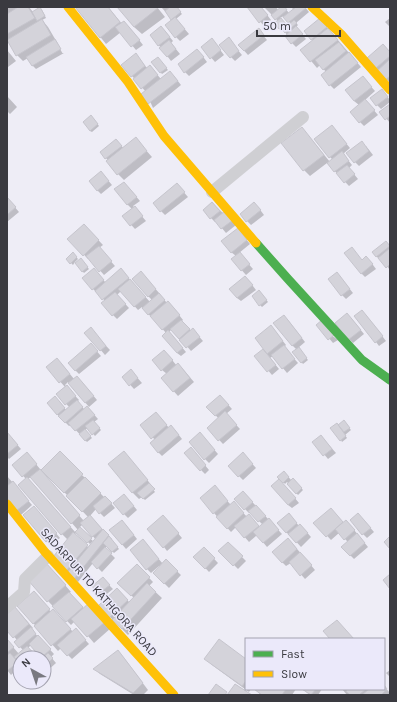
<svg xmlns="http://www.w3.org/2000/svg" width="397" height="702" font-family="Karla,sans-serif">
<rect width="100%" height="100%" fill="#eeedf6"/>
<path fill="#0003" fill-rule="evenodd" d="M7,7H29L33,12L42,10L46,18L42,20L48,27L58,44H57L63,54L64,53L36,69L32,65L28,58L23,61L17,55L9,42L8,43L7,41V15L8,14Z
M76,7H108L122,24L128,26L143,45L136,50L121,32L106,44Z
M119,7H157L165,17L142,34L134,27Z
M161,7H176L182,14L176,19L189,34L180,41L176,37L173,20Z
M248,7H261L271,20L264,26Z
M264,7H276L278,10L282,7H284L289,13L294,10L291,7H305L309,12L296,23L298,25L296,27L306,39L296,47L292,43L287,35L283,29L282,30L276,23L278,21ZM284,16L291,24L287,27L280,18Z
M390,18V27L385,22Z
M320,19L361,67L334,89L330,85L326,72L320,65L317,68L302,50L313,41L312,39Z
M165,31L173,41L171,43L180,54L171,61L151,35Z
M262,34L267,40L248,55L239,45Z
M215,43L224,55L215,62L202,47Z
M232,43L242,55L235,61L231,57Z
M7,50L16,61L8,67L7,66Z
M390,53V83L368,59Z
M201,54L207,62L189,76L185,72Z
M139,59L148,69L154,71L161,79L174,76L181,85L153,108L146,92L132,76Z
M159,60L168,70L162,74L152,62Z
M366,81L375,91L365,100L378,115L364,126L360,122L359,105L354,101Z
M385,94L390,100V102L381,109L377,105Z
M7,96L17,107L10,114L7,111Z
M390,105V123L381,112Z
M93,118L99,126L92,132L90,131Z
M335,130L350,148L343,154L352,165L349,168L358,179L349,186L327,163L310,176L304,170L283,144L308,135L330,162L333,160L330,157Z
M136,139L152,157L124,180L118,174L106,158L120,144L124,149Z
M366,146L373,155L359,166L355,162Z
M101,172L112,185L101,194L97,190Z
M128,187L140,201L133,206L146,221L135,229L123,216L132,209L127,204Z
M181,189L188,197L165,215L161,211Z
M7,198L19,212L7,222Z
M212,203L236,225L226,233L216,221L215,222L211,218L204,210Z
M258,207L264,215L251,225L247,221Z
M84,225L103,245L99,248L115,266L104,275L89,258L88,259L69,239Z
M238,229L250,244L239,253L253,269L246,275L232,259L236,256L231,252Z
M386,242L390,246V270L379,257L378,258L373,253Z
M73,253L78,259L75,262L76,263L81,260L89,269L84,273L75,262L73,265L67,259Z
M362,260L370,261L376,269L365,277L361,273Z
M97,273L106,283L125,274L150,302L152,300L148,296L145,277L160,294H159L167,303L172,306L183,320L182,321L191,331L196,333L203,341L191,351L172,329L169,332L186,352L181,356L177,353L166,333L153,318H152L142,307L138,310L121,291L117,295L129,308L117,319L113,315L105,301L98,293H97L93,289L83,278Z
M341,278L353,293L346,299L342,295Z
M249,281L256,290L241,301L237,298Z
M261,293L268,302L262,307L260,305Z
M366,315L386,341L379,346L376,342Z
M351,318L364,334L353,343L349,339Z
M288,320L305,342L298,348L308,360L303,364L294,352L297,350L292,345Z
M318,325L338,340L333,343Z
M275,331L286,345L284,347L298,363L287,373L273,356L270,358L279,369L272,375L256,356L265,349Z
M86,333H94L110,350L105,355Z
M94,348L101,356L79,374L75,370Z
M168,355L177,366L182,368L194,382L178,396L162,378L167,374L162,370Z
M61,363L74,379L81,381L97,400L89,407L68,382L65,385L79,400L77,402L85,410L91,411L98,419L94,422L101,430L95,436L88,428L85,430L92,438L87,442L71,425L69,426L57,414L59,401L66,410L70,408L57,394L65,387L48,368Z
M135,375L142,383L134,389L123,377Z
M224,400L232,409L226,414L240,429L223,444L208,428L219,419L208,407Z
M160,417L169,428L175,430L182,439L162,456L158,452L155,440L142,425Z
M344,422L351,430L345,435L347,438L342,442L341,440L338,426Z
M7,433L21,449L9,459L7,457Z
M321,436L336,453L328,459L314,442Z
M204,438L218,454L209,463L205,459Z
M194,452L209,470L205,474L201,470Z
M60,453L105,498L109,501L115,508L104,517L96,509L90,516L104,531L112,539V540L119,549L114,553L107,546L105,548L115,558L102,572L93,563L78,582L66,571L68,540L62,534L26,479L13,465L31,458L40,469L39,470L84,521L88,517L43,470ZM31,477L78,530L76,533L28,479ZM83,524L96,540L89,548L75,534L77,532L90,544L93,541L79,528Z
M247,458L256,468L243,480L229,466Z
M130,459L153,487L152,488L155,492L145,500L142,497L139,499L133,493L110,464Z
M284,472L292,481L293,479L303,490L298,495L287,482L285,484L279,477Z
M7,476L32,505L21,515L7,499Z
M283,484L299,503L292,508L288,505Z
M218,491L231,505L238,507L247,517L253,519L260,528L263,525L250,512L249,513L235,499L243,492L282,534L267,547L257,535L249,542L236,527L231,532L214,513Z
M128,499L137,510L128,518L124,514Z
M38,512L60,538L50,545L47,541Z
M335,513L344,524L350,525L368,547L354,559L350,555L348,542L339,533L331,540L315,523Z
M362,518L374,532L367,538L363,534Z
M293,519L299,526L304,529L311,537L301,547L291,536H290L286,532Z
M167,520L182,538L167,551L164,547Z
M126,525L137,539L126,549L111,531Z
M228,543L246,561L238,569L220,551Z
M292,543L315,570L305,579L291,563L286,566L282,562Z
M146,544L163,564L166,561L181,575L169,588L154,573L160,567L159,566L151,573L147,569Z
M204,548L218,563L209,572L195,557Z
M137,565L153,582L149,586L162,598L128,635L99,606L117,589L130,603L134,598L119,583Z
M52,570L71,592L69,593L84,609L111,628L94,643L75,621L71,625L48,601Z
M102,578L113,589L103,597L93,586Z
M40,599L51,612L59,616L73,632L79,633L89,644L72,659L61,648L58,651L18,606Z
M19,612L33,628L31,629L54,654L51,657L56,663L45,673L44,658H42L31,645L28,648L37,658H20V662L16,657L14,658L20,665V667L11,675L7,670V640L19,654L23,650L15,642L17,640L7,629V615Z
M118,651L124,658L148,690L143,695H134L100,674L95,669Z
M206,659L246,660V689H251L249,692L212,665Z
M390,670V677L386,673Z
M384,686L390,693L389,695H352L350,693L347,695L342,689H384Z
M254,689H296L292,695H261Z
M302,689H322L318,695H310Z"/>
<path fill="#d4d3da" stroke="#c6c5cd" d="M18,7H28L35,18L7,34V14Z
M40,7L45,16L37,21L32,12Z
M75,7H108L120,22L100,38Z
M117,7H157L158,8L134,27Z
M170,7H177L181,12L171,20L165,11Z
M247,7H261L268,15L259,23Z
M281,7H285L287,10L275,20L271,15Z
M296,7H305L306,8L288,23L283,17Z
M175,17L185,29L175,38L165,25Z
M281,18L286,24L279,29L274,23Z
M320,18L327,27L311,40L304,31Z
M42,19L51,35L16,56L7,40Z
M294,20L297,23L285,33L282,30Z
M124,21L140,40L131,47L115,27Z
M161,26L170,37L158,46L150,35Z
M296,26L303,34L291,44L285,36Z
M259,28L264,35L244,51L238,45Z
M328,28L338,40L310,62L300,50Z
M229,37L239,51L230,58L219,45Z
M212,38L221,50L210,59L201,47Z
M55,39L61,49L32,66L26,57Z
M169,40L176,49L167,57L159,48Z
M339,42L346,51L323,70L315,60Z
M383,44L390,52V56L376,68L367,58Z
M197,49L204,57L184,73L178,64Z
M349,52L358,63L329,86L321,75Z
M136,53L145,66L131,77L121,65Z
M158,57L167,68L160,73L151,62Z
M390,59V76L385,80L377,71Z
M150,65L158,75L141,89L133,79Z
M170,71L178,81L148,104L141,94Z
M363,76L372,87L354,101L345,90Z
M382,89L388,97L376,106L370,98Z
M365,99L375,110L359,123L350,112Z
M390,104V116L385,120L379,112Z
M91,115L98,124L90,131L83,122Z
M332,125L347,144L329,158L314,139Z
M302,127L324,155L303,171L281,143Z
M136,137L147,151L117,175L106,161Z
M116,139L122,146L105,159L100,152Z
M362,141L369,151L354,163L346,153Z
M342,151L349,161L334,172L327,163Z
M347,165L355,174L344,183L336,173Z
M101,171L109,181L97,191L89,181Z
M124,182L137,197L127,205L114,189Z
M177,183L185,192L160,212L153,203Z
M7,197L16,207L7,215Z
M212,202L220,211L210,219L203,210Z
M254,202L261,210L246,222L240,214Z
M135,206L143,216L130,226L122,216Z
M225,211L233,220L221,229L214,220Z
M84,224L99,240L83,256L67,239Z
M238,228L247,240L231,253L221,241Z
M386,241L390,246L376,257L372,252Z
M99,246L112,261L99,272L86,256Z
M352,247L362,260L366,256L373,264L361,274L344,253Z
M390,248V264L386,268L378,258Z
M73,252L77,257L70,264L66,259Z
M240,252L250,264L241,271L231,259Z
M81,258L88,267L82,272L75,263Z
M94,268L104,280L92,290L82,278Z
M121,268L129,278L102,300L95,291Z
M141,271L156,289L148,297L132,279Z
M337,272L350,289L341,296L328,279Z
M245,276L253,285L237,298L229,289Z
M130,279L146,297L134,307L118,289Z
M259,290L267,300L259,306L252,296Z
M115,292L126,304L112,316L101,303Z
M159,293L165,300L148,315L142,308Z
M168,301L180,315L162,330L150,316Z
M362,310L383,336L375,343L354,316Z
M347,313L361,330L348,340L335,323Z
M284,315L302,338L292,346L273,323Z
M181,320L190,329L179,339L170,329Z
M322,320L334,335L328,340L316,325Z
M271,325L283,341L267,354L255,338Z
M91,327L106,346L100,351L84,333Z
M193,328L200,337L186,348L179,340Z
M168,330L183,348L177,353L162,336Z
M91,343L98,351L75,371L68,363Z
M284,345L295,359L282,369L271,355Z
M299,347L307,358L301,363L292,352Z
M263,349L276,365L267,372L254,356Z
M164,350L173,360L161,371L152,360Z
M57,358L70,374L59,383L46,367Z
M178,363L190,378L173,392L161,378Z
M131,369L138,378L129,386L122,377Z
M77,376L94,396L85,403L68,383Z
M67,385L76,396L65,405L56,394Z
M220,395L229,405L215,416L206,407Z
M55,396L65,408L57,415L47,403Z
M77,400L83,407L65,423L58,416Z
M87,406L95,415L75,431L68,423Z
M225,411L237,425L218,441L207,428Z
M156,412L167,425L151,439L140,425Z
M93,420L100,428L92,435L85,426Z
M344,420L350,428L344,432L338,425Z
M337,423L346,436L340,441L330,428Z
M171,425L179,435L158,453L150,443Z
M85,429L91,436L85,441L79,434Z
M7,432L18,445L7,454Z
M200,432L215,450L204,460L189,442Z
M321,435L332,449L323,456L312,442Z
M191,447L206,465L200,471L184,453Z
M60,451L83,474L64,493L41,470Z
M124,451L148,480L132,493L108,464Z
M27,452L37,464L22,477L12,465Z
M243,452L253,464L238,477L228,466Z
M40,469L80,515L71,524L30,477Z
M284,471L289,477L283,483L277,477Z
M27,477L71,527L61,535L18,485Z
M85,477L101,493L82,512L66,496Z
M293,478L302,488L296,494L287,484Z
M279,479L296,498L288,505L271,486Z
M13,481L29,501L16,511L7,500V486Z
M149,483L155,489L143,499L137,493Z
M215,485L228,501L213,514L200,498Z
M243,491L253,502L244,510L234,499Z
M124,494L134,506L123,515L113,503Z
M105,496L112,503L99,514L93,506Z
M234,501L244,513L227,529L216,517Z
M256,505L266,516L258,522L248,511Z
M34,506L57,533L46,542L23,515Z
M331,508L343,522L326,537L313,523Z
M289,513L297,523L286,533L277,523Z
M358,513L371,528L362,535L350,520Z
M249,514L259,526L244,538L234,526Z
M90,515L102,529L92,537L80,523Z
M163,515L179,533L163,548L147,529Z
M269,518L279,530L263,543L253,532Z
M122,520L134,535L122,545L109,530Z
M346,520L355,530L344,540L335,529Z
M300,524L308,533L296,543L288,534Z
M80,527L92,538L87,543L75,532Z
M103,529L109,535L74,579L67,573Z
M73,532L88,545L66,571L53,557Z
M357,533L365,543L350,556L341,547Z
M109,536L118,547L112,552L103,543Z
M390,536V549L384,542Z
M288,538L297,549L282,563L272,552Z
M143,539L159,559L146,570L130,550Z
M228,542L243,556L233,566L218,551Z
M105,547L112,553L97,569L91,562Z
M204,547L215,558L205,569L193,557Z
M300,552L312,565L300,576L289,562Z
M166,559L178,571L164,584L153,573Z
M46,563L66,585L47,602L27,579Z
M137,564L150,577L131,596L117,583Z
M390,574V589L383,580Z
M103,577L110,585L98,594L92,586Z
M147,583L156,592L122,629L112,620Z
M117,588L128,600L109,618L98,606Z
M34,591L50,609L33,624L17,606Z
M69,592L83,607L66,622L52,606Z
M89,603L105,622L87,637L71,619Z
M15,607L29,624L13,638L7,631V614Z
M53,609L71,629L51,646L34,626Z
M337,620L354,639H330L323,631Z
M31,627L36,634L19,648L14,642Z
M76,628L86,640L67,656L57,645Z
M38,635L51,649L41,658L29,644Z
M7,639L14,647L7,653Z
M219,639L246,659V681L242,686L204,659Z
M27,646L38,658H20V663L14,657Z
M118,650L143,683L133,693L93,669Z
M10,653L18,662L7,671V655Z
M48,653L53,658L44,667V658H42Z
M216,684L227,692L225,695H208Z
M235,684L252,695H227Z
M384,685L387,689L381,695H362L369,689H384Z
M254,689H286L282,695H262Z
M302,689H316L311,695Z
M348,689H366L359,695H350L346,691Z"/>
<g fill="none" stroke-linecap="round" stroke-linejoin="round">
<path stroke="#cfcfd3" stroke-width="12" d="M212,192L303,117
M7,607L24,592L25,579L48,556"/>
<path stroke="#4caf50" stroke-width="9" d="M256,243L288,279L362,360L390,380"/>
<path stroke="#ffc107" stroke-width="9" d="M68,7L128,82L164,136L256,243
M312,7L341,34L390,90
M7,504L45,552L174,695"/>
</g>
<g text-anchor="middle" dominant-baseline="central" stroke-width="3" stroke-linejoin="round" paint-order="stroke">
<g font-size="12" fill="#3a3a40" stroke="#ebe9fa">
<text transform="translate(99 592) rotate(48)">SADARPUR TO KATHGORA ROAD</text>
</g>
</g>
<rect width="397" height="702" fill="none" stroke="#3a3a40" stroke-width="16"/>
<rect x="245" y="638" width="140" height="52" fill="#ebe9fa" stroke="#a4a3b0"/>
<rect x="253" y="651" width="20" height="6" fill="#4caf50" stroke="#a4a3b0"/>
<text x="281" y="658" font-size="12" fill="#3a3a40">Fast</text>
<rect x="253" y="671" width="20" height="6" fill="#ffc107" stroke="#a4a3b0"/>
<text x="281" y="678" font-size="12" fill="#3a3a40">Slow</text>
<g transform="translate(32 670) rotate(320)"><circle r="19" fill="#ebe9fa" stroke="#a4a3b0"/>
<path d="M0-3L7 15L0 10L-7 15Z" fill="#797980"/>
<text y="-6" font-size="11" font-weight="bold" text-anchor="middle" fill="#3a3a40">N</text>
</g>
<path d="M257 30v6h83v-6" fill="none" stroke="#3a3a40" stroke-width="2"/>
<text x="263" y="30" font-size="12" fill="#3a3a40" stroke="#ebe9fa" stroke-width="3" paint-order="stroke">50 m</text>
</svg>
